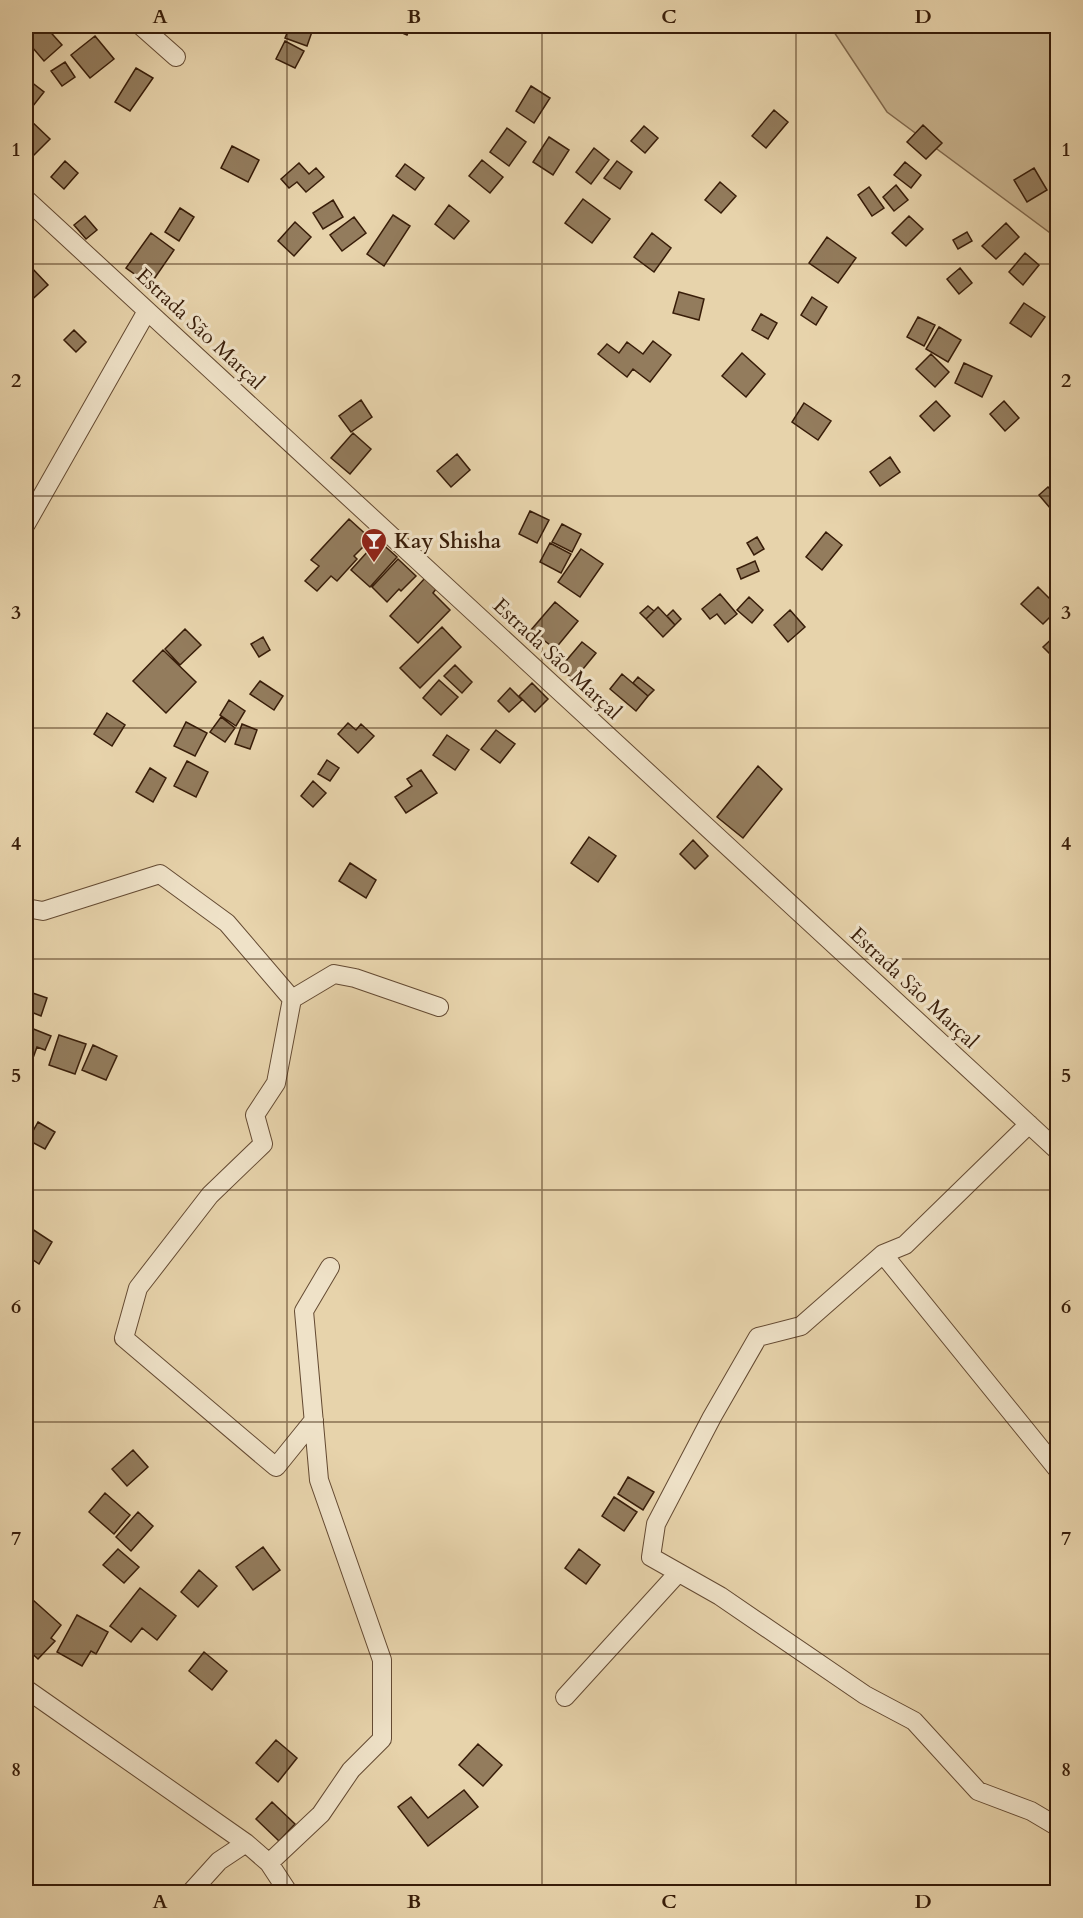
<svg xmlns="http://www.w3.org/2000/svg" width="1083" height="1918" font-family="Cardo,serif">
<rect width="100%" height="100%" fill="#e7d3ab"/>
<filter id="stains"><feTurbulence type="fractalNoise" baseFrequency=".00333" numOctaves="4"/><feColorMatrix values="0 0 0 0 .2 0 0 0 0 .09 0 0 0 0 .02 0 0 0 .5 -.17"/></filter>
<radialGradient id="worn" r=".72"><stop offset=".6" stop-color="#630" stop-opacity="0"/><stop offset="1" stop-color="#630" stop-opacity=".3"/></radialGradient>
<path fill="#c9b48f" stroke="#80684c" stroke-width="1.5" d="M830,26H1057V238L887,112Z"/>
<path fill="#937c5d" stroke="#381d09" stroke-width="1.5" d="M26,26H45L62,45L44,61L26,40Z
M290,26H314L307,46L285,38Z
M389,26H411L407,35L388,27Z
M95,36L114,59L90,78L71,55Z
M285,41L304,51L295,68L276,59Z
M65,62L75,77L62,86L51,71Z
M136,68L153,78L130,111L115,102Z
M26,78L44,92L29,111L26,109Z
M531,86L550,98L534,123L516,111Z
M774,110L788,122L766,148L752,136Z
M29,119L50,139L33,156L26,149V122Z
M923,125L942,143L926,159L907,142Z
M644,126L658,138L645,153L631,141Z
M507,128L526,142L509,166L490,152Z
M549,137L569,150L553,175L533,162Z
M232,146L259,160L248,182L221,168Z
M594,148L609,160L591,184L576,172Z
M482,160L503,177L490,193L469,176Z
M65,161L78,173L64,189L51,177Z
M617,161L632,172L620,189L604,178Z
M905,162L921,175L911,188L894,175Z
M299,163L309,174L316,168L324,177L306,192L297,182L289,188L281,179Z
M405,164L424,178L415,190L396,176Z
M1034,168L1047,190L1027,202L1014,180Z
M720,182L736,196L721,213L705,200Z
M896,185L908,200L894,211L883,197Z
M869,187L884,208L872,216L858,195Z
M583,199L610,219L592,243L565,223Z
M333,200L343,217L323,229L313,213Z
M449,205L469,221L454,239L435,224Z
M180,208L194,217L179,241L165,232Z
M393,215L410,226L384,266L367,254Z
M85,216L97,230L86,239L74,225Z
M909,216L923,229L906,246L892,233Z
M354,217L366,233L342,251L330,235Z
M295,222L311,237L294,256L278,241Z
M1006,223L1019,237L996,259L982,246Z
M967,232L972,241L958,249L953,240Z
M151,233L174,250L150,285L126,268Z
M652,233L671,248L654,272L634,257Z
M827,237L856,258L838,283L809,263Z
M1025,253L1039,265L1023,285L1009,272Z
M31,267L48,285L26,305V273Z
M960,268L972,283L959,294L947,279Z
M679,292L704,299L699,320L673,313Z
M812,297L827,307L816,325L801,315Z
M1024,303L1045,317L1031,337L1010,323Z
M761,314L777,323L768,339L752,330Z
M918,317L935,325L924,346L907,337Z
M939,327L961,340L948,362L926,349Z
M74,330L86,342L76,352L64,340Z
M653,341L671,355L650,382L633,369L627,377L598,354L607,344L619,353L627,342L643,354Z
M742,353L765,374L746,397L722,376Z
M931,354L949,372L935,387L916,369Z
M964,363L992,376L982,397L955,383Z
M361,400L372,417L351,432L339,416Z
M936,401L950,416L934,431L920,416Z
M1004,401L1019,418L1005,431L990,414Z
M804,403L831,421L818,440L792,422Z
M353,433L371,449L350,474L331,458Z
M457,454L470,470L451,487L437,471Z
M890,457L900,472L880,486L870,472Z
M1048,487L1058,497L1056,515L1039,495Z
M530,511L549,520L537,543L519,534Z
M349,519L371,539L354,556L357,559L337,581L331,576L317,591L305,581L319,566L311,560Z
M562,524L581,534L572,552L552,542Z
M826,532L842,545L822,570L806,557Z
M757,537L764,549L754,555L747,543Z
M378,540L397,557L370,587L351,570Z
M550,543L571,554L561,573L540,562Z
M581,549L603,564L580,597L558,582Z
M398,559L416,576L401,591L399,589L387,602L372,587Z
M755,561L759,571L741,579L737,569Z
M1058,567V582L1050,573Z
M425,578L436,589L433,593L450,610L418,643L390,616Z
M1038,587L1058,607V609L1043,624L1021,604Z
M720,594L737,614L725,624L717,614L710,619L702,609Z
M749,597L763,610L752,623L737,610Z
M555,602L578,621L555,649L531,630Z
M648,606L654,611L646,619L640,613Z
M658,607L675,625L663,637L646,619Z
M673,610L681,619L675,625L667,616Z
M790,610L805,627L788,642L774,625Z
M442,627L461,647L420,688L400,668Z
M185,629L201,645L180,665L165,649Z
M1058,633V661H1057L1043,647Z
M263,637L270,650L259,657L251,644Z
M582,642L596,653L574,680L560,668Z
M163,650L196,682L166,713L133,681Z
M455,665L472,682L462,693L444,676Z
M622,674L648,696L636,711L610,689Z
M638,677L654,690L648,696L633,683Z
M439,680L458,697L441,715L423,698Z
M260,681L283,696L274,710L250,694Z
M532,683L548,699L535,712L519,696Z
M510,688L522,700L509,712L498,701Z
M229,700L245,711L236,726L220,715Z
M107,713L125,725L112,746L94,734Z
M221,717L235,728L225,742L210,732Z
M186,722L207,733L195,756L174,746Z
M348,723L356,730L361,724L374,736L358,753L338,734Z
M242,724L257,730L250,749L235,744Z
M496,730L515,744L500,763L481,749Z
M447,735L469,750L455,770L433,755Z
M327,760L339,768L330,781L318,774Z
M187,761L208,772L196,797L174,786Z
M758,766L782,789L743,838L717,817Z
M150,768L166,778L153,802L136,792Z
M421,770L437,793L406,813L395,797L412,786L407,779Z
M313,781L326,793L313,807L301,796Z
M589,837L616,856L598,882L571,863Z
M693,840L708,856L695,869L680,854Z
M350,863L376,880L366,898L339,881Z
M27,991L47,998L41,1016L26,1010Z
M26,1026L51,1036L45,1050L37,1047L33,1058L26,1055Z
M59,1035L86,1044L75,1074L49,1065Z
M93,1045L117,1056L106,1080L82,1070Z
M38,1122L55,1132L45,1149L28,1140Z
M26,1225L52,1242L39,1264L26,1255Z
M133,1450L148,1467L127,1486L112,1469Z
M628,1477L654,1492L643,1510L618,1494Z
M105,1493L130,1515L114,1534L89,1512Z
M614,1497L637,1512L624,1531L602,1516Z
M138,1512L153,1526L131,1551L116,1537Z
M263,1547L280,1570L253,1590L236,1567Z
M118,1549L139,1567L124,1583L103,1565Z
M579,1549L600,1565L586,1584L565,1568Z
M199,1570L217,1586L198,1607L181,1592Z
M140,1588L176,1616L157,1640L142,1628L131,1642L110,1626Z
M33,1600L61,1625L51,1638L55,1641L38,1659L26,1648V1608Z
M77,1615L108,1632L96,1654L91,1651L82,1666L57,1652Z
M204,1652L227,1671L212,1690L189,1671Z
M276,1740L297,1758L278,1782L256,1763Z
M478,1744L502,1765L483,1786L459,1765Z
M464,1790L478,1807L428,1846L398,1807L411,1797L428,1818Z
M272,1802L295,1824L279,1841L256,1819Z"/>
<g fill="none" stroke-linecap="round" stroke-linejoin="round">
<defs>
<path id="minor" d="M141,26L176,57
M26,199L1058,1151
M26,524L147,311
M26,908L43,911L160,874L227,923L292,999L276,1083L255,1115L263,1144L210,1195L138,1288L124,1338L276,1467L314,1420
M292,999L334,974L355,978L439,1007
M1029,1124L905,1245L883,1254L801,1326L758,1337L712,1417L656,1524L651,1557L720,1596L865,1695L914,1721L978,1791L1031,1811L1058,1827
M883,1254L1058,1470
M26,1689L246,1843L269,1863L288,1892
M565,1697L678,1573
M269,1863L321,1814L351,1770L382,1739V1660L319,1480L304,1311L330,1267
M191,1892L219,1861L246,1843"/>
</defs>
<use href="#minor" stroke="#644a32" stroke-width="20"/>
<use href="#minor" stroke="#efe2c8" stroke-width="18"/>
</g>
<path fill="none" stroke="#381d09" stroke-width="1.5" stroke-opacity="0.55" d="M287,26V1892M542,26V1892M796,26V1892M26,264H1058M26,496H1058M26,728H1058M26,959H1058M26,1190H1058M26,1422H1058M26,1654H1058"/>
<defs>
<symbol id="bar-pin" viewBox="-11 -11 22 30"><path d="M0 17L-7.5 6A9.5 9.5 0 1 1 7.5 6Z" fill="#8f2418" stroke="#efe2c8"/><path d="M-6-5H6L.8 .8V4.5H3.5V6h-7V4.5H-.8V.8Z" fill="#fff"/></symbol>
</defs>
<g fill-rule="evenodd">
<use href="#bar-pin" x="359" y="526" width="30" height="40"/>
</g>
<g text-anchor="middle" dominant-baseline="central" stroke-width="6" stroke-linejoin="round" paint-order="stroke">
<g font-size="21" fill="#381d09" stroke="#efe2c8">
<text transform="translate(200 329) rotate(43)">Estrada São Marçal</text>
<text transform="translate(557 659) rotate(43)">Estrada São Marçal</text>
<text transform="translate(914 988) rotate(43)">Estrada São Marçal</text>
</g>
<g font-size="21" font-weight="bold" fill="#381d09" stroke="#efe2c8" text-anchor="start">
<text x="394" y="541">Kay Shisha</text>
</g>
</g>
<rect width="1083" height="1918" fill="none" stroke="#e7d3ab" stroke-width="66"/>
<rect x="33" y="33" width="1017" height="1852" fill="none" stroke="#381d09" stroke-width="2"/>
<g font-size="20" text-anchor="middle" font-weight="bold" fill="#381d09">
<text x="160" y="23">A</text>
<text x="414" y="23">B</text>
<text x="669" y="23">C</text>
<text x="923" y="23">D</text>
<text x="16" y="156">1</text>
<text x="1066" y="156">1</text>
<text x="16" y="387">2</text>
<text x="1066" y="387">2</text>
<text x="16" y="619">3</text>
<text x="1066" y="619">3</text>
<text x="16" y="850">4</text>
<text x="1066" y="850">4</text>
<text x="16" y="1082">5</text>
<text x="1066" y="1082">5</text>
<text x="16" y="1313">6</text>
<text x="1066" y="1313">6</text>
<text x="16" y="1545">7</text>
<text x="1066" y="1545">7</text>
<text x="16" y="1776">8</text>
<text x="1066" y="1776">8</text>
<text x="160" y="1908">A</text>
<text x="414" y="1908">B</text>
<text x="669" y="1908">C</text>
<text x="923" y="1908">D</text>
</g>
<rect width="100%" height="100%" filter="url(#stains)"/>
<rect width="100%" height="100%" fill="url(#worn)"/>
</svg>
